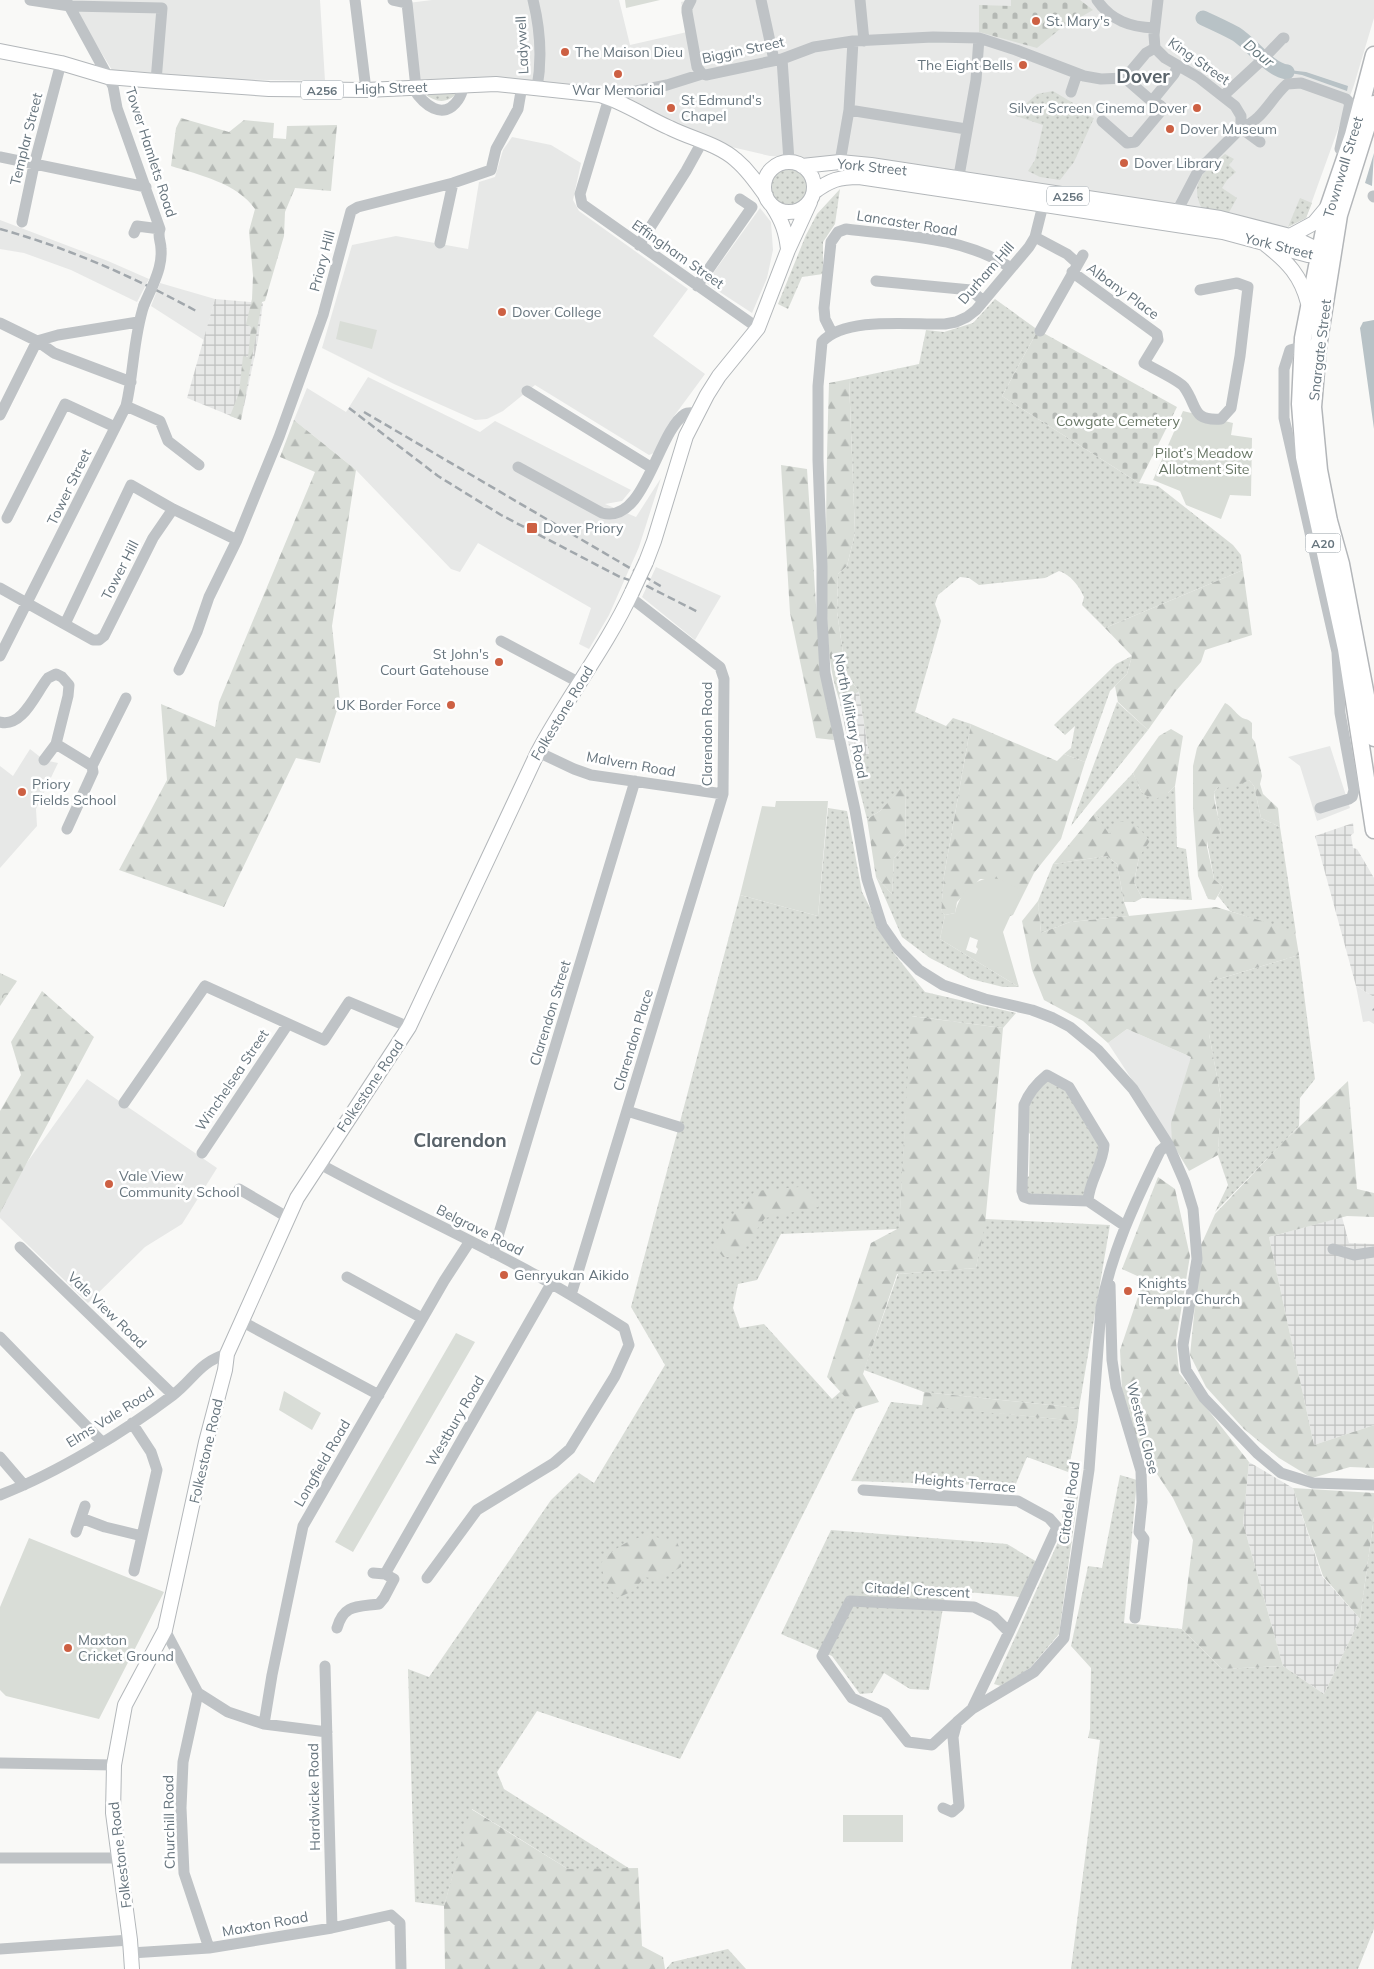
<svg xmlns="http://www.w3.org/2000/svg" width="1374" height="1969" font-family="Mulish,sans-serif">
<defs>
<pattern id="industrial-grid" width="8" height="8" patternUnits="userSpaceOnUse" patternTransform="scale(1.25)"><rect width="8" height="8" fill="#e7e8e7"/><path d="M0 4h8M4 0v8" fill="none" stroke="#bfc1c0"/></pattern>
<pattern id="grass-dots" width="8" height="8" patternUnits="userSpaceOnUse" patternTransform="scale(1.25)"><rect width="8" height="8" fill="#d9ddd7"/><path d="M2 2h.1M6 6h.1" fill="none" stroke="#b4b8b4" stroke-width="1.8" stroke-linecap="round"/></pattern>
<pattern id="forest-firs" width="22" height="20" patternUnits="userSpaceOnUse" patternTransform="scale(1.25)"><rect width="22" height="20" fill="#d9ddd7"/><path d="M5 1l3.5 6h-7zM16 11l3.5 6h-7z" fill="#b4b8b4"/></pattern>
<pattern id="cemetery-stones" width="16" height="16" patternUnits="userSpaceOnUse" patternTransform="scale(1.25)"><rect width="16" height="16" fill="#d9ddd7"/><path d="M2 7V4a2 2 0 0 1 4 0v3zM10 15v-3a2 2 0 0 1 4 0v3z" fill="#b4b8b4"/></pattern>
<pattern id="park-crowns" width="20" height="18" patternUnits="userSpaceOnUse" patternTransform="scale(1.25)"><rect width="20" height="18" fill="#d9ddd7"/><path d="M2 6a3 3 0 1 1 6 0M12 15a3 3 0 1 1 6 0" fill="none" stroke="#b4b8b4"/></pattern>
</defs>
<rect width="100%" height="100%" fill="#f9f9f7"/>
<path fill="#e7e8e7" d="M69,0H320L325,81L159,78L112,70Z
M432,0H619L630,45L687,32L681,2L689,0H1374V18L1354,85L1306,218L1285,228L849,160L770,156L693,138L597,88L420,84L408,3Z
M512,137L551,145L581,163L573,200L579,211L688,289L653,336L705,374L669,423L654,453L649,455L535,385L503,411L487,419L475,420L394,384L322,348L352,245L396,236L468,249L479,182L495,177L503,150Z
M760,208L771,222L773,250L767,278L752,313L706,283Z
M0,220L108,261L149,279L137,302L71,270L24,253L0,249Z
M160,283L215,299L204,340L151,306Z
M368,377L480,432L495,421L631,490L622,501L605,504L636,517L661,478L639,547L609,615L589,649L579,644L591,608L478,543L460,572L451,569L356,470L294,420L307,388L346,412Z
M656,567L721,596L695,640L642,597Z
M1330,746L1350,808L1317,821L1300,766L1288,757Z
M30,749L44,760L58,763L36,809L37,826L0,868V766L13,776Z
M1356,986L1374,997V1024L1369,1021L1363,1022Z
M1127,1029L1191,1057L1172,1141L1108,1043Z
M87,1079L217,1168L182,1224L145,1247L88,1303L0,1218V1200Z"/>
<path fill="url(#industrial-grid)" d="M215,299L263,303L258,340L241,420L187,398Z
M859,692L869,755L852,760L839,699Z
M1353,823L1354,833L1351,835L1353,848L1357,849L1374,878V997L1356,986L1315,836Z
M1342,1217L1349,1243L1374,1244V1425L1314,1445L1269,1237Z
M1249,1462L1293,1488L1322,1576L1360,1619L1324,1694L1283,1666L1243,1523Z"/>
<path fill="url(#grass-dots)" d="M1053,91L1073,103L1072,110L1094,118L1074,162L1060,180L1040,177L1028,171L1035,160L1043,125L1013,115L1037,94Z
M458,92C448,104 436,103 425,94Z
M1225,154L1234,159L1229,165L1236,172L1227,180L1222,188L1237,198L1227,216L1202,209C1188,182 1206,170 1225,154Z
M771 188a19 19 0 1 1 38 0a19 19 0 1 1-38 0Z
M840,189L835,224L823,242V274L802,277L788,309L778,304L806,235L817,214Z
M1300,198L1312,203L1306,218L1288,227Z
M995,299L1038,330L1002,396L1139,483L1158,486L1233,545L1241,555L1243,570L1105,628L1082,605L1084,597C1079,586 1071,575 1059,571L1045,578L979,585L969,578L960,577L938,595L935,604L941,621L915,712L946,726L953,718L971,724L944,876L941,912L945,915L940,939L1019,987H1003L971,979L930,958L902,937L876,877L892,894L894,858L906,844L905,785L880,811L867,819L852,760L869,754L859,692L846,673L837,612L838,574L847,566L855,533L849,379L919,364L926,330L944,332L973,323Z
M1132,656L1127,674L1110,691L1085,762L1064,754L1071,748L1075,726L1065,735L1054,725L1116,664Z
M1117,702L1148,730L1071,826Z
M1133,773L1142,793H1168L1175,786L1177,847L1186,849L1192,900L1142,898L1134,882L1139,857L1109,836L1095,813Z
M1249,780L1254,786L1261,818L1280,827L1296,933L1230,911L1218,896L1223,887L1214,879L1207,841L1221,833L1214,792L1218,787Z
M828,808L847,811L862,892L893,952L925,992L1016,1013L1003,1028L912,1016L899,1229L781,1234L757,1280L738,1284L733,1308L740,1328L764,1324L832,1399L841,1391L856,1409L680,1759L537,1711L497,1772L504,1789L638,1874L568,1869L472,1809L444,1906L415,1902L408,1669L429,1677L551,1500L579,1473L594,1483L665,1365L631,1307L740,895L818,916Z
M1107,856L1117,864L1124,902L1129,916L1070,922L1041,933L1038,901L1053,864Z
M1299,955L1315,1079L1300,1098L1299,1126L1215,1212L1228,1185L1218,1155L1221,1098L1209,1034V982Z
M1048,1080L1065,1090L1101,1142L1087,1198L1033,1196L1027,1193L1025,1179L1029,1176L1030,1134L1026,1130L1030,1096Z
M985,1219L1110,1225L1079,1408L924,1392L864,1370L898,1274L976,1268Z
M891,1402L1078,1421L1068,1472L1027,1457L1015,1486L851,1481Z
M1120,1475L1137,1480L1124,1623L1182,1629L1222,1669L1283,1666L1324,1694L1360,1619L1374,1517V1929L1358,1969H1071L1100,1740L1088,1738L1090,1729L1091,1668L1071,1646L1088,1566L1102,1568Z
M1069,1492L1078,1495L1059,1634L1030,1668L1001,1686L994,1684L1063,1531L1062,1516Z
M831,1530L1007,1544L1037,1562L1020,1597L946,1590L929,1690L910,1689L884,1673L872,1693L860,1694L832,1656L781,1634Z
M728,1949L746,1969H666L672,1962Z"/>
<path fill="url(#forest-firs)" d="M181,118L229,132L244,120L274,123L273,138L286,139L287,126L337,125L331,191L295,188L285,212L284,236L265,301L262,302L241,420L230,416L239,393L243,356L248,357L251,327L246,324L252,299L253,276L249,231L255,209C237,183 199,175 171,166L176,128Z
M849,379L855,533L847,566L838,574L837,612L846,673L859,692L839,699C826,660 827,622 827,582C825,516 827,450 829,383Z
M294,420L356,470L332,626L340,701L320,763L296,758L224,907L119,870L167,780L161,704L215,727L219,702L315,472L280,457Z
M781,465L807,469L820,665L834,740L816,738L790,613Z
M1243,570L1252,635L1205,650L1201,662L1175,692L1148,730L1118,702L1115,686L1127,674L1132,656L1105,628Z
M1225,703C1232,706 1235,713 1241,717C1245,720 1248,718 1252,723V738L1255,742L1262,776L1260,784L1263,794L1278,808L1280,827L1261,818L1254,786L1249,780C1239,785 1230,790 1218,787L1214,792C1214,807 1220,818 1221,833L1210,842L1207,841V847L1214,879L1223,887L1215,900L1208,899L1198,876L1193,808V766L1197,748Z
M971,724L1057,761L1064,754L1085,762L1061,839L1034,873L1013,915L1008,917L999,879H980L957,902L955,913L945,915L941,912L944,876Z
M1171,729L1183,736L1175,786L1168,793L1154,800L1142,793L1133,773L1159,736Z
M905,784L906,844L894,858L892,894L876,877L867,819L880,811Z
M1095,813L1109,834L1121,821L1138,827L1150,841L1139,857L1134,882L1142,898L1135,902H1124L1117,864L1107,856L1053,864Z
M1038,901L1041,933L1070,922L1216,907L1295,931L1299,955L1209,982V1034L1221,1098L1218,1155L1189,1171L1172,1143L1171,1123L1191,1057L1127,1029L1108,1043L1083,1021L1044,1000L1032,970L1022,921Z
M42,991L94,1037L0,1213V1111L21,1075L11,1042Z
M911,1016L1003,1028L985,1225L976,1268L897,1274L863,1374L879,1402L856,1409L827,1377L871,1243L899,1228Z
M1348,1081L1357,1189L1374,1193V1217L1347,1216L1269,1237L1314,1445L1374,1425V1468L1350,1467L1312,1478L1279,1458L1244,1429L1206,1387L1190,1355L1201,1245L1215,1214L1283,1142Z
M1158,1177L1175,1189L1190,1256L1176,1341L1179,1373L1249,1462L1243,1523L1283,1666L1222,1669L1182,1629L1193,1540L1173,1498L1137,1444L1122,1390L1120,1350L1144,1279L1122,1269Z
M799,1187L818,1200V1207L765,1218L741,1252L730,1257H723L715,1247L723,1227L755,1191Z
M924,1392L1079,1408L1078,1421L922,1406Z
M1293,1488L1374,1493V1517L1360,1619L1323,1576Z
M647,1535L677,1542L683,1557L681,1567L659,1580L645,1577L633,1591L617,1598L605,1583L601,1563C615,1547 627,1541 647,1535Z
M471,1809L568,1869L638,1868L642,1946L663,1957L665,1969H445L444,1906Z"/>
<path fill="url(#cemetery-stones)" d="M1011,0H1080L1093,10L1060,29L1037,48L979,32V5L1011,6Z
M1038,330L1177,407L1139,483L1002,396Z"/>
<path fill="url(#park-crowns)" d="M0,973L17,981L0,1006Z"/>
<path fill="#d9ddd7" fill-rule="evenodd" d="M625,0H660L626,8Z
M340,321L377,330L372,349L336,339Z
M1183,411L1233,423L1231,435L1252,438L1251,496L1230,495L1221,519L1186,505L1180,491L1153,480Z
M776,801H828L818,916L740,895L762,806L775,807Z
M989,878L999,879L1022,890L1003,932L1019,987L940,939L945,915L955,913C959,896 970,881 989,878ZM970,937L978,940L976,947L978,949L976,954L966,950Z
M456,1333L475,1342L353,1552L335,1542Z
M284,1391L321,1413L312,1430L279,1410Z
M29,1538L164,1592L99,1719L6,1696L0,1690V1607Z
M843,1815H903V1842H843Z"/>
<path fill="#b8c2c6" d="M1271,63L1280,69L1306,72L1348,86L1347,91L1302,75L1278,71L1269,65Z
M1374,153L1372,186L1365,183Z
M1374,320V429L1360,328L1363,322Z"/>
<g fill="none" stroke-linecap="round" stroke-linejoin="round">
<path stroke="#b8c2c6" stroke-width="15" d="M1203,18C1214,23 1225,28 1236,34C1252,44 1268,69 1287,72"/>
<defs>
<path id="major" d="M0,51L61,63L108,77L156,81L269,89L366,90L496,84L600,95C624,102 647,118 670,128C692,139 718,144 736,160C748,170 757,183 766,196
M764 187a25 25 0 1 1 50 0a25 25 0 1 1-50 0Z
M802,166L840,162L871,165L1220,218L1290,236L1329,255
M814,192C830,180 839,177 859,177L1223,232L1308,255L1326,256
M773,207C782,221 786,232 788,249
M1290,236L1314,223L1329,205
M1266,245C1288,262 1301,276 1308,303
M646,562L654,541L686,436L707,395L719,376L758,328L788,250L810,202
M132,1969L130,1940L113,1813L114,1765L125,1705L165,1630L206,1442L225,1370L227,1354L297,1198L409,1027L538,752C567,697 606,648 632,592"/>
<path id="highway" d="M1374,55L1353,135L1329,205L1303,338L1300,404L1304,457L1346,649L1374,830
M1374,104L1339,215L1318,347L1313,407L1319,470L1329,521L1341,564L1374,738"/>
</defs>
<use href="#major" stroke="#b3b7ba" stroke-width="16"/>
<use href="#highway" stroke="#b3b6b9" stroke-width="19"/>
<path stroke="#bfc3c6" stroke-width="11" d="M30,0L70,6L162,8L156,81
M66,0L113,86L117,108L160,229C157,236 161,241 161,249C162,262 158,273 153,285
M355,0L366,90
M393,0L407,3L416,88
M533,0C540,28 542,60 537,88
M691,0L687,8V12L697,67L702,74
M761,0L774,60
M860,0L864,41
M1097,0C1111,21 1131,27 1154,28
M1158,0L1154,35L1155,48L1165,58L1198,77L1235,106L1241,116V128
M782,59L789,161
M1125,78L1146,53L1155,48
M413,88C423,104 443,122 458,100C461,96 463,89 464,85
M1071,92L1077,74
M1223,96L1262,60L1283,38H1284
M609,98L580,194L582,204L758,328
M614,100L616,95L667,85L702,74L706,75L782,59L814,47L853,41L933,37L979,38L1016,50L1084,76L1101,79L1125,78L1148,98L1161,106V111L1135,142L1127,143L1102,121
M1152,101L1174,74L1178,66
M849,110L966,129
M1241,128C1263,120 1270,99 1287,84L1301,83L1346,99L1350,103L1340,149
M1241,128L1260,142
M0,157L146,187
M840,162L849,110L853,41
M957,187L976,80L979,38
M1373,196L1374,197
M1043,205L1035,237L1029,247L976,310L967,317L956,322L945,324C913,325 845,316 822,342L818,386V460L822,566V619L825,673L855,810L867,879L882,926L898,949L919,970L943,985L985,999L1032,1010L1053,1018L1070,1027L1098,1050L1133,1089L1168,1144L1185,1183L1193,1209L1197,1259L1183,1345L1186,1370L1204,1398L1257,1453L1281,1473L1313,1483L1374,1485
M1174,217L1198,171L1241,128
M22,222L34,165L61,63
M134,233L137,226L160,229
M1035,237L1067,254L1077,263
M440,243L453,183
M639,245L686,171L702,142
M1072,272L1157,334L1158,340L1144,363C1153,368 1180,381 1184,387C1198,406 1191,421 1221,419L1231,408L1240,356L1248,287L1237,283L1200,290
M876,281L971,290L983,301
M697,286L752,207L740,199
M0,323L37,341L54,353L131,382
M1040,331L1083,255
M832,333L825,319L824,308L831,242L838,232L846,229C901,236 963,236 1011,268
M37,341L58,335L138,322
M1301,347L1290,350L1284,369V418L1337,652L1340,713L1354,790L1352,797L1349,799L1320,808
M527,391L652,468
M126,406L160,421L168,441L199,465
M0,415L37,341
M518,467L602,513C645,525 657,432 685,414C688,412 692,413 696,413
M7,518L65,404L115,427
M0,588L93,640H99L104,636L153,538L173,509
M65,624L131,485L173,509L237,540
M501,641L580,683
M0,656L126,406C134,372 133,338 144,305
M179,670L197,632L209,597L237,540L279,437L323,315L351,211L358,207L453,183L491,170L496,149L518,109L522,86
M0,722C23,728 36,692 48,678L56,674L62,677L69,685L68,696L56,744L44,760
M56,744L92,766L126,698
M538,752L574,769L591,775L723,794
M67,829L93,772L92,766
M124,1103L205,986L324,1040L349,1002L409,1027
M627,1111L679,1127
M202,1153L288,1024
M318,1163C389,1202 462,1235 532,1273C564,1290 594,1309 624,1328L629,1345L615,1376L570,1449L554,1463L477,1510L427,1578
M239,1189L287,1217
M1088,1201C1089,1181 1103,1165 1104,1145L1069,1087L1047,1075C1036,1084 1029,1092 1024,1105L1022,1191L1024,1197L1030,1199L1088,1201L1125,1226
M20,1247L173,1395
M1333,1249L1354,1255L1374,1252
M493,1253L635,781
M347,1277L422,1318
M1110,1285L1112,1360L1116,1387L1141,1471L1142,1502L1139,1532L1144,1539L1135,1618
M571,1295L723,794L724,679L720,667L630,597
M243,1322L379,1395
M0,1337L102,1442
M132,1423L151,1452L157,1470L134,1571
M0,1457L24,1485
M863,1490L1018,1501L1049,1518L1057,1527L1009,1632L972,1709
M0,1495C57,1473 124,1432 173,1395C194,1379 199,1362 227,1354
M81,1518L105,1527L142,1536
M76,1532L85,1506
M385,1574L551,1284
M337,1628C344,1604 357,1607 379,1604L384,1598L394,1579L385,1574L373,1573
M165,1630L198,1693L228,1712L264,1724L327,1732
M325,1666L332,1928
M198,1693L183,1762L181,1808L184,1873L209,1948
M956,1723L932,1745L908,1742L885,1713L852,1698L822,1656L850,1601L974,1607L994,1617L1009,1632
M264,1724L272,1675L303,1526L444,1281L470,1241
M0,1763L114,1765
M943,1808L952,1812L959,1806L953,1737L957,1722L972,1709L1034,1672L1064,1638L1089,1470L1101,1308C1111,1253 1135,1202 1160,1151L1168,1144
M0,1858H118
M0,1949L130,1940
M131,1953L209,1948L332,1928L391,1915L400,1923L401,1969"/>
<use href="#major" stroke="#fff" stroke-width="14"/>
<use href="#highway" stroke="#fff" stroke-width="16"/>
<path stroke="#a1a7ac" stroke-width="2.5" stroke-dasharray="8 4" stroke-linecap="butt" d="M0,229C69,248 136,278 198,312
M349,408L438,476L501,515L620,577L645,585L698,612
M364,412L664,588
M1373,1009L1374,1010"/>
<defs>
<path id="major-bridge" d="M632,592L646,562"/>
</defs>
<use href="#major-bridge" stroke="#b3b7ba" stroke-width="16" stroke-linecap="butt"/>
<path stroke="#bfc3c6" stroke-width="11" d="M144,305L153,285"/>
<use href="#major-bridge" stroke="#fff" stroke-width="14"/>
</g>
<g fill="#cd6043" stroke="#fff" stroke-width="2">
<circle cx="1036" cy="21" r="5"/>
<circle cx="565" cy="52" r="5"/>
<circle cx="1023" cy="65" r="5"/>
<circle cx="618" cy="74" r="5"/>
<circle cx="671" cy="108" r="5"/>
<circle cx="1197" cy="108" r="5"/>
<circle cx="1170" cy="129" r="5"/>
<circle cx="1124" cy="163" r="5"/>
<circle cx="502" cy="312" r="5"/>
<rect x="526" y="522" width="12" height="12" rx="2.5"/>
<circle cx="499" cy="662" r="5"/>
<circle cx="451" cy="705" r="5"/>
<circle cx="22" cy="792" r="5"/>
<circle cx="109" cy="1184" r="5"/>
<circle cx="504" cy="1275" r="5"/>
<circle cx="1128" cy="1291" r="5"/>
<circle cx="68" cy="1648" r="5"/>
</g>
<g text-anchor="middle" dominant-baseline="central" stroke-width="5" stroke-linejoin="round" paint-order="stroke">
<g fill="#fff" stroke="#959ea5" stroke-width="1">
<rect x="301" y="80.5" width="42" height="19" rx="4"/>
<rect x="1047" y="186.5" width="42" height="19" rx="4"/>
<rect x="1305.5" y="533.5" width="35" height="19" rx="4"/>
</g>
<g font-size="12" font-weight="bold" fill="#67757e">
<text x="322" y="90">A256</text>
<text x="1068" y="196">A256</text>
<text x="1323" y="543">A20</text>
</g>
<g font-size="14" fill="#67757e" stroke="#fff" text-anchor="start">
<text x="1046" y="21">St. Mary's</text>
<text x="575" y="52">The Maison Dieu</text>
<text x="1013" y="65" text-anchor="end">The Eight Bells</text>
<text x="618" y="90" text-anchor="middle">War Memorial</text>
<text x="681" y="100">St Edmund's<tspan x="681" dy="16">Chapel</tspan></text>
<text x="1187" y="108" text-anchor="end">Silver Screen Cinema Dover</text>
<text x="1180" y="129">Dover Museum</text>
<text x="1134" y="163">Dover Library</text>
<text x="512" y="312">Dover College</text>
<text x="543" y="528">Dover Priory</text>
<text x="489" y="654" text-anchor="end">St John's<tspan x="489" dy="16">Court Gatehouse</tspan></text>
<text x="441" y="705" text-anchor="end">UK Border Force</text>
<text x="32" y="784">Priory<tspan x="32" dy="16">Fields School</tspan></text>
<text x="119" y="1176">Vale View<tspan x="119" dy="16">Community School</tspan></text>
<text x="514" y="1275">Genryukan Aikido</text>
<text x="1138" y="1283">Knights<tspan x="1138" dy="16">Templar Church</tspan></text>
<text x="78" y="1640">Maxton<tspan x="78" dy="16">Cricket Ground</tspan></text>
</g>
<g font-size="14" fill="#67757e" stroke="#fff">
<text transform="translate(522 45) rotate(-93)">Ladywell</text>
<text transform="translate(743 50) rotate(-12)">Biggin Street</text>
<text transform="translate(1199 61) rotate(35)">King Street</text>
<text transform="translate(391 88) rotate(-2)">High Street</text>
<text transform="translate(26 139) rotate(-76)">Templar Street</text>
<text transform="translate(151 152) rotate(72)">Tower Hamlets Road</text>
<text transform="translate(872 167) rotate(6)">York Street</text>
<text transform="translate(1343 167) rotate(-73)">Townwall Street</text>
<text transform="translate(907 223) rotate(9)">Lancaster Road</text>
<text transform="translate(1279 246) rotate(14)">York Street</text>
<text transform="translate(678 254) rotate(35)">Effingham Street</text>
<text transform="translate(322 261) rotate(-75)">Priory Hill</text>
<text transform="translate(986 273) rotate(-49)">Durham Hill</text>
<text transform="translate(1123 291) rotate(36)">Albany Place</text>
<text transform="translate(1320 350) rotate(-83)">Snargate Street</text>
<text transform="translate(69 487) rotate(-64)">Tower Street</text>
<text transform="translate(120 570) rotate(-63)">Tower Hill</text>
<text transform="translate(562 713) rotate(-59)">Folkestone Road</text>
<text transform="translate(851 716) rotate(79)">North Military Road</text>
<text transform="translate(707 734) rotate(-90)">Clarendon Road</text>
<text transform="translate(631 764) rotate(10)">Malvern Road</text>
<text transform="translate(550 1013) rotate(-73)">Clarendon Street</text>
<text transform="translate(633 1040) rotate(-73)">Clarendon Place</text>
<text transform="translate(232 1080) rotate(-56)">Winchelsea Street</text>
<text transform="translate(370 1086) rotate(-56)">Folkestone Road</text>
<text transform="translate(480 1230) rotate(27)">Belgrave Road</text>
<text transform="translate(107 1310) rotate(44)">Vale View Road</text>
<text transform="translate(110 1417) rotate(-32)">Elms Vale Road</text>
<text transform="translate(455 1421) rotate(-60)">Westbury Road</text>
<text transform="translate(1143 1428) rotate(76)">Western Close</text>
<text transform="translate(206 1451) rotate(-77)">Folkestone Road</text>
<text transform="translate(322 1463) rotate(-60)">Longfield Road</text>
<text transform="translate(965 1483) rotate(5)">Heights Terrace</text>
<text transform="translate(1069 1503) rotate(-82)">Citadel Road</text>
<text transform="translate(917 1590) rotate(3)">Citadel Crescent</text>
<text transform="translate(314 1797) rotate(-91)">Hardwicke Road</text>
<text transform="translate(169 1822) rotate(-91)">Churchill Road</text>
<text transform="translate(120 1855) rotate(-97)">Folkestone Road</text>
<text transform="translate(265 1924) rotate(-10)">Maxton Road</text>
</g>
<g font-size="14" fill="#697766" stroke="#fff">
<text x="1118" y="421">Cowgate Cemetery</text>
<text x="1204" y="453">Pilot’s Meadow<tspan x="1204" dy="16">Allotment Site</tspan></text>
</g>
<g font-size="15" font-style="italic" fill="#67797f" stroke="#fff">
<text transform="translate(1259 53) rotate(39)">Dour</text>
</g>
<g font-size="19" font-weight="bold" fill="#59636a" stroke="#fff">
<text x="1143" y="76">Dover</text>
<text x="460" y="1140">Clarendon</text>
</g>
</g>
</svg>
